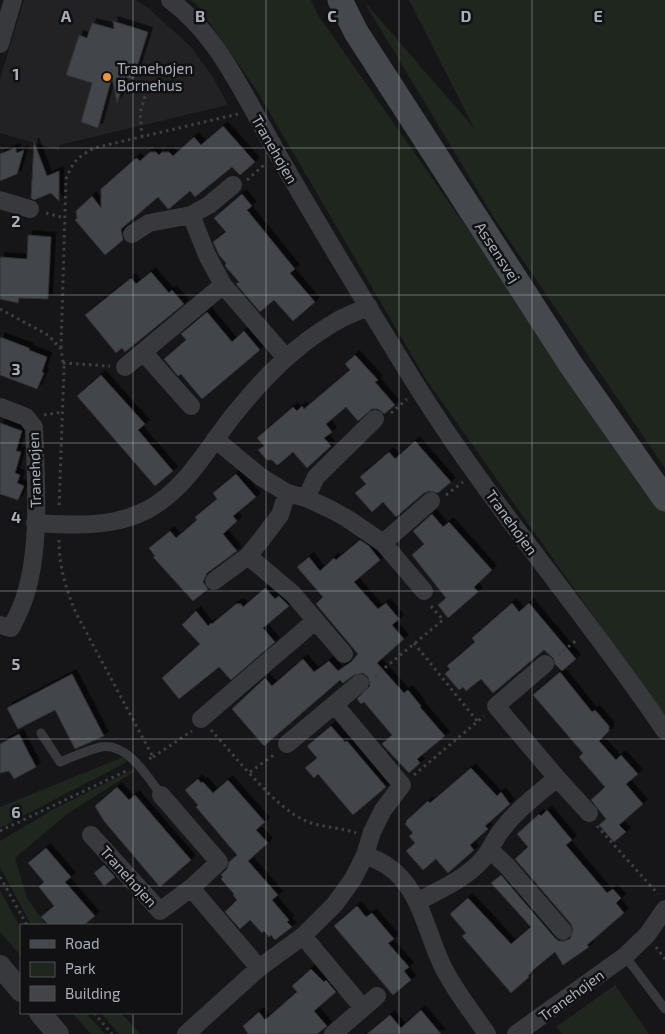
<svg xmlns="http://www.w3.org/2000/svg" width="665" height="1034" font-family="'Exo 2',sans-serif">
<defs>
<filter id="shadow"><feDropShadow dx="4.5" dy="-4.5" stdDeviation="0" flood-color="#0009"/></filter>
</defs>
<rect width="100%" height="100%" fill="#161618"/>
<path fill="#222225" d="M24,0H135L148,8L190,46L211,74L228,105L59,145V150L0,133V79Z"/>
<path fill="#1e261e" d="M190,0H311L318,15L665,511V717L425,378L257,91L197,5Z
M363,0L474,128L409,0H665V468L494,218Z
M123,757L127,762L0,828V807Z
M134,769L135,771L67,814L15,858L27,898L46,925H31L0,867V841L54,809Z
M0,890L21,929V956L0,932Z
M615,985L649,1034H562L556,1027Z
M72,1013H86L105,1034H91Z
M101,1013H121L140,1034H119Z"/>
<path fill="#424448" stroke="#303034" filter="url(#shadow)" d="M113,21L148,32L133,80L125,77L117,103L112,77L98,128L81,122L92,83L66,75L79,35L87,38L92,23L114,29Z
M223,126L255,162L240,175L232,167L195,197L190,191L170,208L168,209L158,197L121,229L123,240L105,255L75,220L77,218L76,211L92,196L101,208V189L136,158L140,161L150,152H156L159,155L162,152H169L173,156L194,137L201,145Z
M34,142L47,176L59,171V201L51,193L34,200L31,198Z
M15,148L17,153L24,150L17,174L0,181V154Z
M242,194L252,206L247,210L295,269L290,273L315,302L293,321L274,300L260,312L236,284L239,282L225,266L226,263L219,255L213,242L226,232L214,218Z
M28,235L51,237L48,299L19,298L18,303L0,299V257L27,259Z
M151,272L169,293L172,290L184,304L125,352L122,348L116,353L85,315L131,278L136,284Z
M207,312L232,342L244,331L260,350L202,399L181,374L178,376L164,359L186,340L181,334Z
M0,337L29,348V350L47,357L42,372L44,373L37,389L0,375Z
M355,355L378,380L375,382L395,405L384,414L378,409H372L358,421L346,407L326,424L332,432L324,438L331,446L307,468L293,452L279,464L277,465L272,460H267L258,450L264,446L257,438L293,407L297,411L302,406L304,409L350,370L345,364Z
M101,375L145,424L138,430L173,471L155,486L77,396Z
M0,423L22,431L16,451L21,452L15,473L20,475L17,483L24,486L18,500L0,494Z
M415,441L451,482L438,493L429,491L424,493L396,517L383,502L372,512L355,493L366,484L360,477L389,452L395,459Z
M236,474L256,497L233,516L237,521L223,534L237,551L207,573L203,582L208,589L193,601L153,557L155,556L149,548L170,531L176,538L197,520L195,517L217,499L213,493Z
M432,514L443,527L449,522L492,570L474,587L478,592L448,618L438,605L446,598L412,555L424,544L413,531Z
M360,540L369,546L380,560L354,582L378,609L386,603L399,619L392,625L404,639L377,663L404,693L408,690L421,706L420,707L445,736L417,759L420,763L409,773L382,744L392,735L364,702L361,704L357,699L370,686L368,677L363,673L354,675L343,683L340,680L264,746L232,709L265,678L272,686L303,659L314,672L329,661L338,671L351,662L358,654L316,604L323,597L297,567L309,557L320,571L334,558L336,560Z
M265,588L275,599L279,596L289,606L263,628L275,642L231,680L219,667L179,699L162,678L200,644L182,625L196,611L208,626L211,623L212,624L236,604H241L243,607Z
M512,603L519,612L529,603L576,659L562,671L555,664L553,658L544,650L493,693L481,679L466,691L463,687L459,690L445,674L450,669L447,666L475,642L472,638Z
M560,672L592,712L595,710L609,726V731L599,741L616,760L621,755L638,774L626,784L643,804L619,825L626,832L614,842L599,825L606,819L591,800L605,787L579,757L583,753L533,695Z
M72,674L104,736L75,749L55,710L18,729L7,708Z
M331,726L345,742L347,741L386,787L353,815L318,774L314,778L305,768L317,758L307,746Z
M19,734L36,767L14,779L9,771L0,773V744Z
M471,768L497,796L501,792L510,804L485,826L488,829L470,845L474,850L448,873L436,859L423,870L406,851L415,843L409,836L413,833L405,824L407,822L406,821L428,801L430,803Z
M198,779L201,783L203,782L213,793L228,780L265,822L256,830L268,843L248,861L278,895L272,900L289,920L287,922L292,927L275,940L271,935L269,937L264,931L262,933L250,920L240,929L225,912L237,900L233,895L234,894L221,879L223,877L221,875L227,869L229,862L237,855L196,807L198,805L185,790Z
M117,787L129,800L135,795L191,860L160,887L104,821L95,806Z
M547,810L572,840L566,845L607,893L613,889L621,898L616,903L624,913L587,945L589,947L563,965L555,952L533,970L528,976L529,977L511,993L462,936L466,933L450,914L468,898L511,944L531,927L491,883L501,875L555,938L559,941H564L570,939L573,930L571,924L515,859L528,847L517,834L539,814L541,816Z
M46,848L71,877L65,882L95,916L84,925H49L41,917L54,906L39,887L44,882L28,863Z
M104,865L115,877L104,886L94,873Z
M357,906L366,917L372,913L394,939L388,943L409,967L404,971L411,980L393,995L334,926Z
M311,969L324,982L326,980L336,992L314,1011L327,1026L326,1027L317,1034H248L243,1026L259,1012L265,1020L297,992L292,986Z
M421,1010L441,1034H367L390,1015L401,1028Z"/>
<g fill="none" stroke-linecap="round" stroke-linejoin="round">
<path stroke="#3d4044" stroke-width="3" stroke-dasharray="2.5 4" stroke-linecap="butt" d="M142,137L140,113L148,86L160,82
M247,180L265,164
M46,213L65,218
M0,309L48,335L61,349L64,368L59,509
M61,348L66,179C73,161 78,157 94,148L238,114
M63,363L110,366
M391,413L407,399
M44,415L62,412
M446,495L463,482
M59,540C59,567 66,589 76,613L153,757L149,759
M414,643L478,722
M558,655L578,639
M375,676L443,620L431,606
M211,730C235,756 275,808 306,821C322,828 340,827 356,833
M153,757L192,731
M250,772L275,754
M414,775L484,716
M597,826L658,894
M0,831L128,770
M0,877L27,925
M656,947L665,959
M94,1013L112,1034"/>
<path stroke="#37393d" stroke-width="9" d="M41,733L60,762C73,757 87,750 101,747C127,742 148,777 161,795
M625,956L665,1009"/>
<path stroke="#37393d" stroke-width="18" d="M170,0C210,30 231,70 255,113C267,135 279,157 292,179C333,249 375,319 418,388C493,508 586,614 665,731
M0,44L13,0
M0,200L30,209
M191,215L207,255L223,285L286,358
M132,234L149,223L191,215L209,205L233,185
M143,352L191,406
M125,367L223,285
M0,407L26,417L34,427C36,478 41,548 25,596C22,607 16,618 11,628L0,625
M215,439L261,477L287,493L306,498L330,509L348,519L383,543L424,591
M306,498L316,477L375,419
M35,523C72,525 113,528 147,510C188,488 208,446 236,412C264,377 298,343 337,321C347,315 358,311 369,307
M383,543L431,501
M248,556L293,594L344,654
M214,581L248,556L261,540L280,515L287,493
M545,664L496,706L557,778L589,813
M201,719L315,621
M287,744L360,683
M91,835L160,911L191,888L219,862L161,795
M490,850L506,865L563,931
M365,855C372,858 380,861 386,865C421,887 426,933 443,967C455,991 472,1012 487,1034
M191,888L259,968
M417,902C439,890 465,879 482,860C490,851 494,840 501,831C516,810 538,794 557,778
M303,936L363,1008
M186,1034L259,968L303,936L335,904L353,879L365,855L372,832L383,810L402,785L335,705
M333,1034L377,996
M516,1034L625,956L647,935L665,909"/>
<path stroke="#37393d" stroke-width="22" d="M0,966L21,991
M40,1013L58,1034"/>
<path stroke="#45484d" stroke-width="25" d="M340,0L356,32L571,365L665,499"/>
</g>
<path fill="none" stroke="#a8afb8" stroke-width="1" stroke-opacity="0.55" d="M133,0V925M266,0V1034M399,0V1034M532,0V1034M0,148H665M0,295H665M0,443H665M0,591H665M0,739H665M0,886H665M133,1013V1034"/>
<circle fill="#f09636" stroke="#111113" stroke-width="2" cx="107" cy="77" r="5"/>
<g text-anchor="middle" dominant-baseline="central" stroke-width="5" stroke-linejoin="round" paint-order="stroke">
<g font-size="15" fill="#a8afb8" stroke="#111113" text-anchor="start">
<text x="117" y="68">Tranehøjen<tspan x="117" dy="17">Børnehus</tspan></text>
</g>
<g font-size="15" fill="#a8afb8" stroke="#111113">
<text transform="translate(275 149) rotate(60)">Tranehøjen</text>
<text transform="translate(498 252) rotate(57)">Assensvej</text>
<text transform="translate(34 470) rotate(-92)">Tranehøjen</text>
<text transform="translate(512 522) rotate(54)">Tranehøjen</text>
<text transform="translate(129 876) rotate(48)">Tranehøjen</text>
<text transform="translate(571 995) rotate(-36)">Tranehøjen</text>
</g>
</g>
<g font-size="16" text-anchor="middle" font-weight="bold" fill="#a8afb8" stroke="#111113" stroke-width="5" stroke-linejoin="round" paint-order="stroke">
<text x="66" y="22">A</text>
<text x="200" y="22">B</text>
<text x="332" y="22">C</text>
<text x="466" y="22">D</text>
<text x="598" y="22">E</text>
<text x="16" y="80">1</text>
<text x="16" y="227">2</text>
<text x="16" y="375">3</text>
<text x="16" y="523">4</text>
<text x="16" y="670">5</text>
<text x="16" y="818">6</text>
</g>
<rect x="20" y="924" width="162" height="90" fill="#111113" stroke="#4d5055"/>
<rect x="30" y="940" width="25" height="8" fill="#45484d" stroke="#4d5055"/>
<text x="65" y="949" font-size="15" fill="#a8afb8">Road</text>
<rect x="30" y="962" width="25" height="15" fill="#1e261e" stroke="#4d5055"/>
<text x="65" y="974" font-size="15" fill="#a8afb8">Park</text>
<rect x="30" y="986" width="25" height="15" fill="#424448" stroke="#4d5055"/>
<text x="65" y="999" font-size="15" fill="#a8afb8">Building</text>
</svg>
